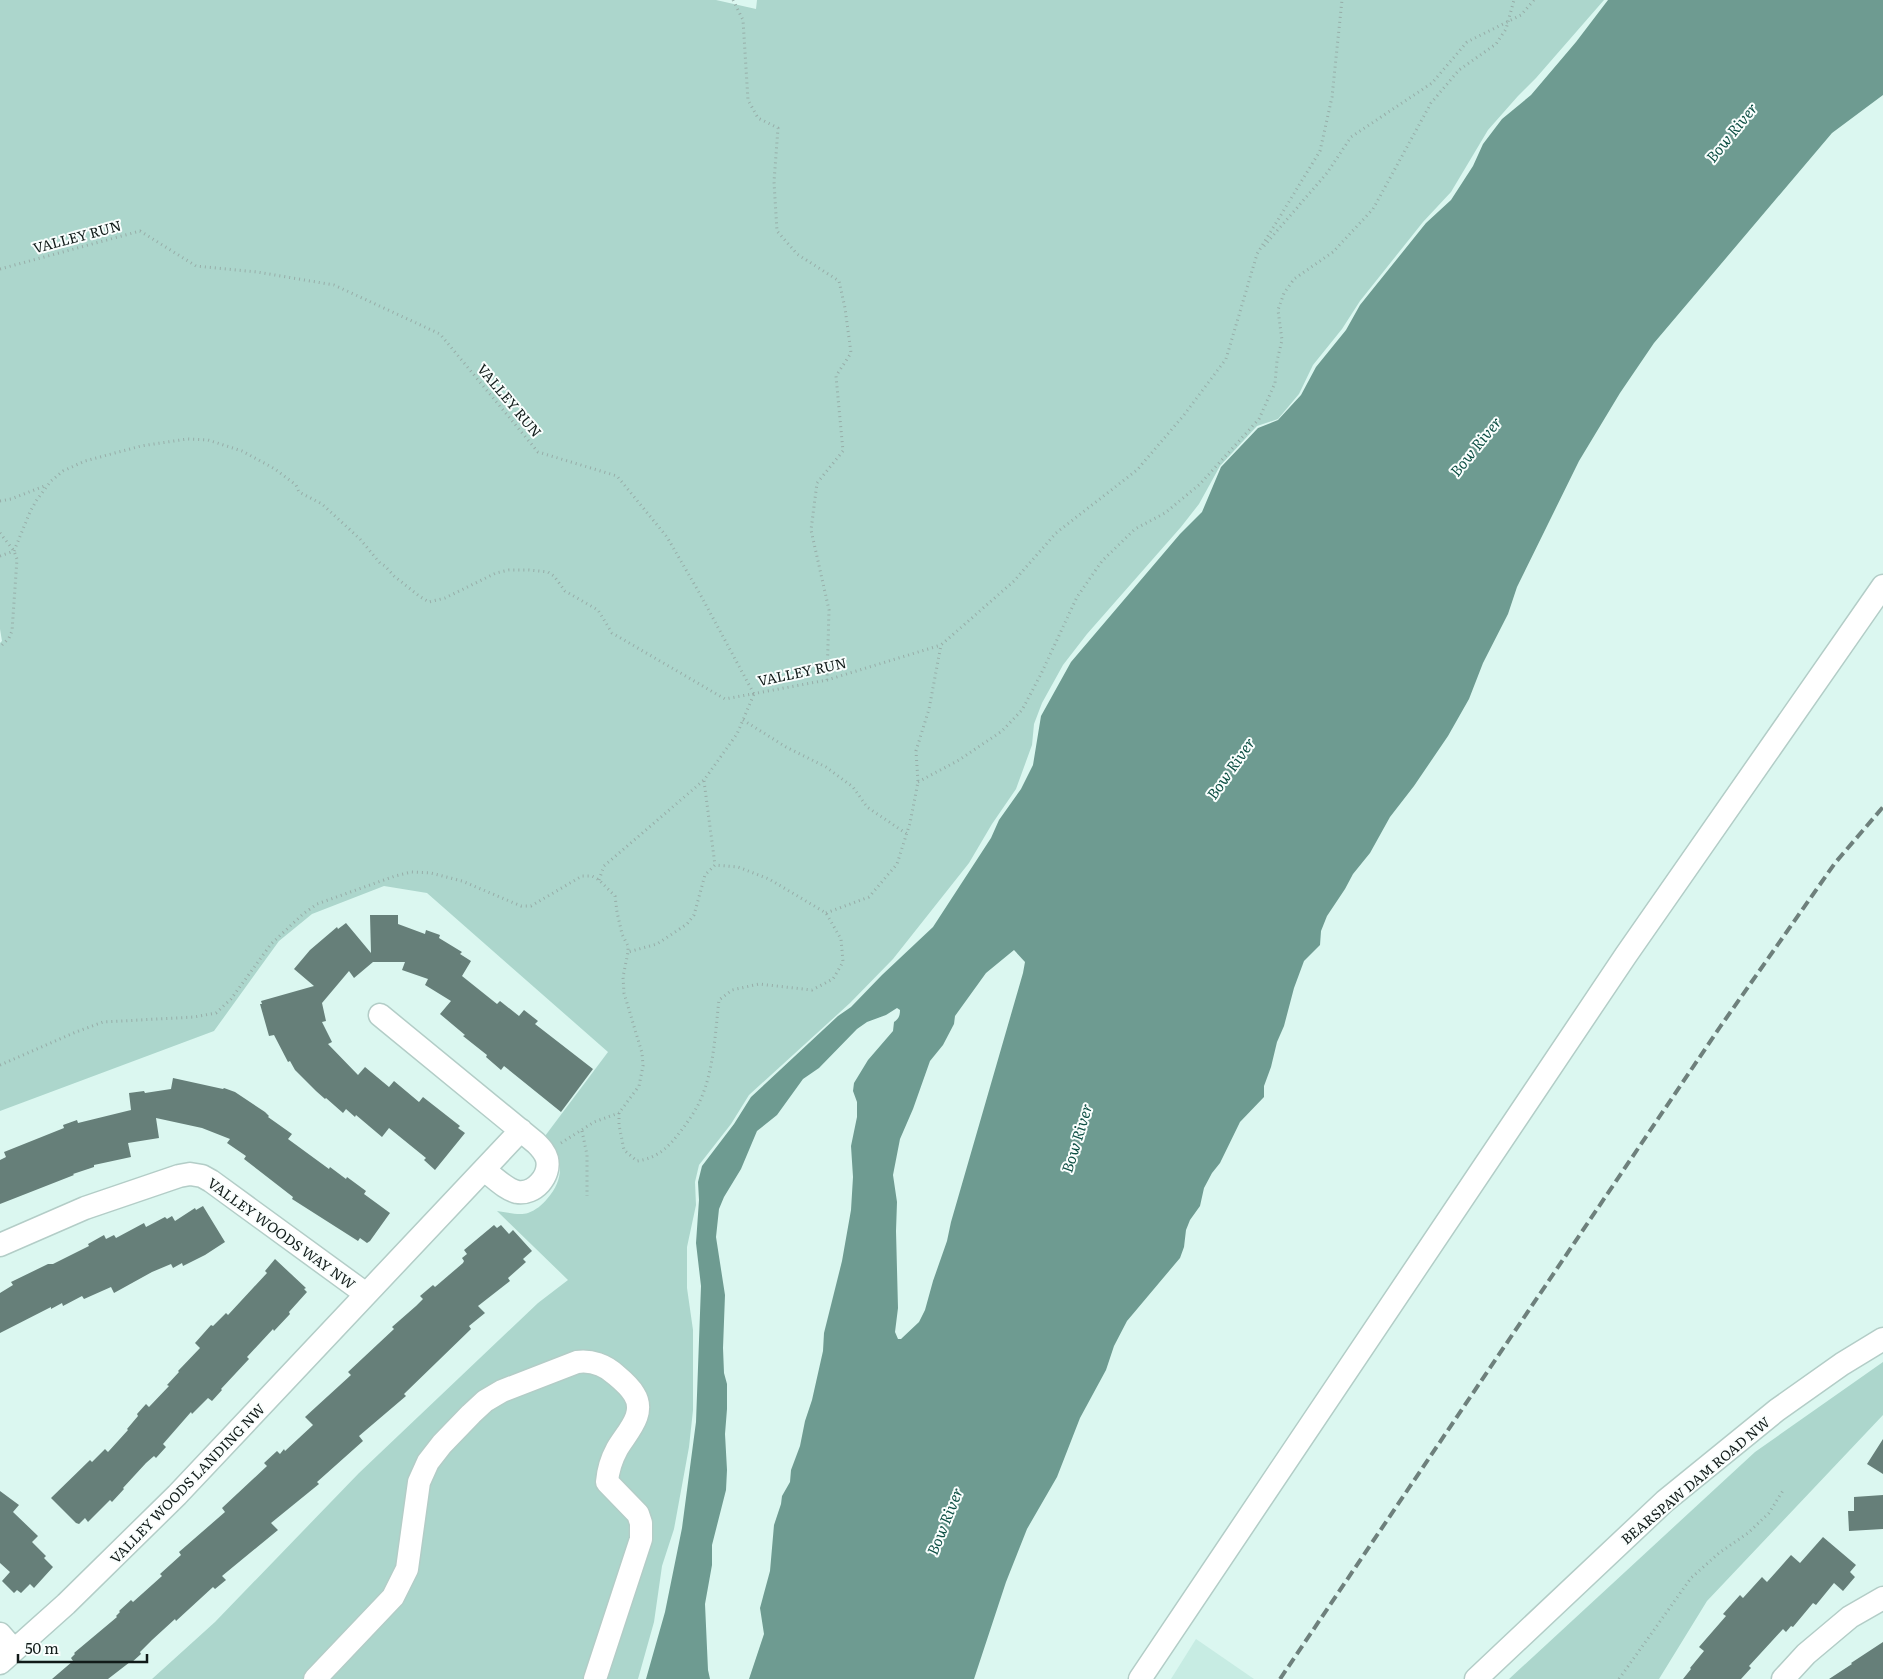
<svg xmlns="http://www.w3.org/2000/svg" width="1883" height="1679" font-family="Literata,serif">
<rect width="100%" height="100%" fill="#dbf7f0"/>
<path fill="#c7ece3" d="M1196,1639L1254,1679H1171Z"/>
<path fill="#acd6cc" d="M0,0H716L756,9L757,0H1604L1536,78L1518,96L1488,130L1451,192L1423,222L1360,301L1342,329L1313,365L1299,394L1278,419L1257,426L1220,466L1199,504L1181,527L1087,634L1063,665L1042,703L1034,724L1032,745L1016,789L992,824L969,863L893,959L850,1003L749,1095L731,1124L699,1165L695,1182L696,1205L687,1247V1288L693,1330V1410L689,1447L674,1529L662,1566L654,1622L638,1679H152L215,1622L359,1473L538,1303L568,1280L497,1211C507,1212 519,1216 528,1213C536,1210 542,1205 547,1199C566,1177 563,1157 545,1136L608,1052L427,893L384,886L312,914L279,941L214,1031L0,1111V643L2,641L0,629Z
M1883,1362V1415L1707,1601L1659,1679H1509L1755,1452Z"/>
<path fill="#6e9b91" fill-rule="evenodd" d="M1608,0H1883V95L1832,133L1654,343L1620,393L1579,461L1517,587L1508,614L1483,663L1469,699L1448,736L1414,786L1390,817L1370,853L1353,874L1345,889L1327,916L1321,931L1320,945L1304,961L1294,988L1284,1026L1277,1042L1271,1067L1264,1086V1097L1240,1122L1220,1163L1212,1173L1204,1188L1200,1206L1190,1220L1186,1230L1184,1247L1180,1258L1127,1321L1114,1346L1106,1370L1080,1418L1057,1477L1027,1529L1006,1582L974,1679H749L764,1634L760,1608L770,1571L774,1525L781,1504L782,1496L790,1482L791,1470L800,1446L805,1421L812,1400L823,1351L824,1333L842,1261L851,1210L853,1177L851,1146L857,1117V1102L853,1091L854,1083L868,1060L893,1031L894,1022C898,1019 900,1017 900,1010L897,1008L886,1015L867,1022L857,1029L819,1068L803,1079L777,1115L757,1131L741,1169L724,1197L719,1209L716,1237L725,1295L723,1348L724,1373L727,1384V1409L725,1434L727,1470L726,1490L712,1545V1565L705,1604L708,1670L710,1679H646L665,1612L682,1528L696,1422L701,1286L696,1243L699,1200L698,1182L702,1166L734,1124L751,1097L838,1016L851,1007L882,975L933,927L991,838L999,820L1021,789L1033,765L1041,716L1071,662L1180,534L1202,512L1221,467L1258,428L1278,420L1301,395L1316,367L1346,330L1360,305L1426,223L1451,200L1473,166L1483,144L1502,119L1531,95L1576,42ZM1014,950L1025,962L1023,973L951,1222L947,1241L933,1281L925,1310L919,1322L901,1339H898L895,1332L898,1308L896,1231L897,1202L893,1175L900,1139L913,1109L930,1061L943,1045L954,1024L955,1016L986,973Z"/>
<path fill="#667f79" d="M370,915H398V924L425,934L426,930L440,935L439,938L462,952L460,954L471,961L462,976L497,1004L500,1001L519,1016L524,1010L538,1021L535,1024L593,1069L561,1112L504,1066L501,1070L486,1057L487,1055L463,1036L465,1035L440,1014L451,1001L425,985L428,979L402,970L405,962H373L354,978L349,971L322,1003L326,1021L322,1022L332,1042L328,1044L358,1075L365,1067L389,1087L394,1081L419,1102L423,1097L460,1126L458,1128L465,1133L435,1170L424,1160L426,1158L389,1128L382,1137L356,1115L355,1117L346,1109L343,1113L326,1098L325,1099L316,1091L295,1070L290,1061L288,1062L274,1035L269,1036L260,1004H262L261,1001L314,986L294,969L310,950L337,927L338,929L346,923L371,953Z
M173,1078L223,1089L224,1088L235,1092L265,1112L269,1116L268,1117L292,1134L288,1139L329,1169L330,1167L346,1179L347,1177L366,1191L364,1194L390,1213L370,1241L367,1243L360,1238L358,1241L292,1199L293,1197L244,1159L246,1156L227,1143L230,1139L202,1128L156,1118L159,1138L128,1143L131,1157L94,1165V1167L73,1174L74,1175L0,1204V1160L6,1157L4,1152L64,1128L63,1125L77,1120L78,1123L131,1110L129,1093L144,1091L145,1093L171,1089Z
M203,1206L225,1242L205,1255L183,1266L182,1263L173,1268L171,1264L152,1272L114,1293L111,1287L84,1299L82,1296L63,1306L62,1303L51,1309V1307L0,1333V1293L13,1285L11,1282L48,1264H53L89,1246L88,1244L104,1235L106,1239L114,1235L116,1238L144,1223L146,1227L165,1217L167,1219L172,1216L175,1221L195,1208L196,1210Z
M494,1225L497,1228L501,1225L509,1234L513,1230L532,1251L523,1259L526,1262L508,1278L510,1281L478,1306L485,1313L469,1326L471,1329L404,1394L406,1396L359,1436L363,1441L317,1482L319,1484L271,1523L278,1530L222,1576L226,1580L215,1589L213,1587L176,1621L175,1619L152,1640L140,1652L141,1654L131,1663L130,1662L108,1679H52L73,1661L71,1658L75,1654L74,1653L117,1617L116,1616L120,1612L119,1611L131,1600L133,1602L162,1576L160,1574L181,1555L179,1552L225,1512L222,1508L267,1466L264,1463L277,1451L280,1454L284,1449L285,1451L313,1425L305,1417L351,1375L348,1372L394,1329L392,1327L416,1306L423,1299L420,1296L433,1285L435,1287L463,1263L464,1261L462,1258L467,1254L464,1250Z
M275,1259L306,1288L304,1289L307,1292L289,1312L290,1314L274,1331L273,1329L247,1357L249,1359L221,1389L222,1390L212,1401L208,1398L192,1414L191,1412L163,1444L166,1447L156,1458L154,1456L146,1463L123,1488L124,1489L112,1502L110,1500L88,1522L85,1518L79,1524L76,1523L51,1498L90,1460L92,1462L105,1449L108,1452L128,1430L127,1429L138,1416L137,1414L146,1404L149,1407L169,1386L167,1385L179,1372L178,1371L200,1348L195,1343L211,1325L213,1326L226,1313L228,1315L267,1273L265,1271Z
M1883,1439V1474L1867,1464Z
M0,1491L19,1505L13,1512L38,1536L32,1542L46,1556L44,1558L53,1567L34,1588L30,1584L21,1593L17,1590L14,1593L2,1581L10,1572L0,1563Z
M1883,1495V1529L1849,1531L1848,1511H1854V1497Z
M1823,1537L1856,1565L1850,1572L1855,1577L1843,1591L1834,1583L1816,1605L1813,1603L1793,1627L1791,1626L1786,1632L1783,1629L1749,1666L1751,1668L1741,1679H1683L1691,1669L1690,1668L1704,1651L1699,1647L1726,1616L1723,1614L1740,1595L1743,1598L1762,1577L1767,1582L1791,1555L1800,1563Z
M1883,1642V1679H1829L1852,1664L1851,1663Z"/>
<g fill="none" stroke-linecap="round" stroke-linejoin="round">
<defs>
<path id="minor" d="M380,1015L536,1143C541,1148 545,1152 547,1159C551,1176 534,1195 517,1192C505,1189 494,1177 484,1170
M0,1245L85,1208L179,1176L190,1174L202,1176L211,1181L366,1294
M0,1634L14,1650
M0,1663L66,1604L177,1495L521,1130
M315,1679L393,1597L407,1569L419,1482L428,1462L442,1444L471,1414L485,1401L502,1391L577,1362C591,1360 605,1365 616,1375C622,1380 630,1387 634,1394C647,1414 626,1433 617,1449C611,1460 608,1470 607,1482L638,1514L641,1523V1539L595,1679
M1140,1679L1626,955L1883,586
M1476,1679L1665,1501L1777,1410L1842,1364L1883,1339
M1783,1679L1806,1654L1850,1617L1883,1598"/>
</defs>
<use href="#minor" stroke="#b3cdc7" stroke-width="25"/>
<path stroke="#97ada8" stroke-width="3" stroke-dasharray="1 4" stroke-linecap="butt" d="M733,0L743,20L748,100L758,118L778,128L774,182L777,231L797,254L839,281L845,308L851,353L836,376L843,451L817,483L811,530L829,610L827,680
M1264,246L1327,173L1351,137L1432,83L1467,42L1521,15L1534,0
M0,269L140,231L196,266L257,272L334,285L440,334L538,452L617,476L667,537L700,594L754,694
M0,501L11,499L47,485
M0,533L14,551L17,559L12,631L9,638L0,647
M0,556L14,551L30,512L36,501L51,481L63,471L85,461L141,446L187,439L208,440L242,451L275,469L296,485L299,492L322,504L360,539L380,563L385,566L394,576L419,596L429,602L445,598L496,573L509,570H529L548,572L554,576L565,591L598,610L612,633L725,699L827,680L941,645
M743,720L786,747L826,767L853,787L867,807L907,834
M704,781L715,865
M918,782L959,760L1002,731L1022,710L1041,674L1077,597L1102,561L1135,529L1165,513L1200,484L1259,419L1275,383L1277,361L1282,340L1278,310L1284,293L1294,279L1333,252L1373,209L1431,103L1459,70L1496,44L1506,29L1514,0
M599,880L604,866L704,780L737,734L754,694
M826,913L869,897L897,864L910,823L918,782L916,751L929,709L941,645L1014,581L1056,533L1137,470L1184,415L1226,359L1257,254L1320,151L1332,97L1342,0
M0,1065L76,1032L103,1022L194,1017L216,1013L231,999L271,944L303,914L317,904L395,876L411,872L431,873L462,881L521,906H531L582,876H592L599,880L615,896L617,912L622,934L628,946V952L657,944L687,924L694,915L705,875L715,865L738,867L769,879L826,913L841,939L843,962L833,979L812,990L759,984L732,990L719,1000C715,1034 714,1072 699,1103C694,1113 687,1123 680,1132C668,1148 657,1158 637,1161L624,1150L619,1125V1113L639,1086L643,1066L642,1053L624,993L623,977L628,952
M582,1131L587,1155V1196
M561,1143L594,1122L619,1113
M1619,1679L1691,1578L1719,1553L1748,1533L1769,1513L1784,1489"/>
<use href="#minor" stroke="#fff" stroke-width="22"/>
<path stroke="#6e807c" stroke-width="4" stroke-dasharray="10 5" stroke-linecap="butt" d="M1280,1679L1720,1027L1835,863L1883,807"/>
</g>
<g text-anchor="middle" dominant-baseline="central" stroke-width="4" stroke-linejoin="round" paint-order="stroke">
<g font-size="14" fill="#111b19" stroke="#f9fefd">
<text transform="translate(77 236) rotate(-15)">VALLEY RUN</text>
<text transform="translate(510 400) rotate(50)">VALLEY RUN</text>
<text transform="translate(802 671) rotate(-12)">VALLEY RUN</text>
<text transform="translate(282 1233) rotate(36)">VALLEY WOODS WAY NW</text>
<text transform="translate(1695 1480) rotate(-40)">BEARSPAW DAM ROAD NW</text>
<text transform="translate(187 1483) rotate(-46)">VALLEY WOODS LANDING NW</text>
</g>
<g font-size="15" font-style="italic" fill="#0d4f44" stroke="#f9fefd">
<text transform="translate(1731 132) rotate(-51)">Bow River</text>
<text transform="translate(1475 446) rotate(-51)">Bow River</text>
<text transform="translate(1230 768) rotate(-55)">Bow River</text>
<text transform="translate(1076 1138) rotate(-73)">Bow River</text>
<text transform="translate(944 1521) rotate(-68)">Bow River</text>
</g>
</g>
<path d="M18 1654v8h129v-8" fill="none" stroke="#111b19" stroke-width="2.5"/>
<text x="25" y="1654" font-size="15" fill="#111b19" stroke="#f9fefd" stroke-width="4" paint-order="stroke">50 m</text>
</svg>
